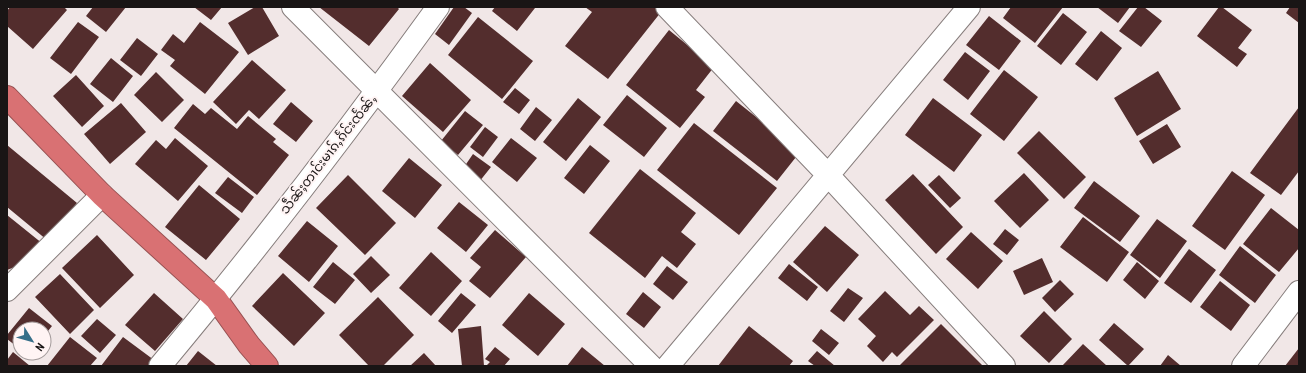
<svg xmlns="http://www.w3.org/2000/svg" width="1306" height="373" font-family="'Roboto Condensed','Noto Sans Myanmar',sans-serif">
<rect width="100%" height="100%" fill="#f1e7e7"/>
<path fill="#532d2d" d="M10,7H64L67,10L33,49L7,26V11Z
M93,7H126L106,32L86,16Z
M194,7H222L211,20Z
M255,7H262L279,36L248,55L228,23Z
M319,7H397L399,9L369,46Z
M454,7H464L472,13L449,45L435,34Z
M495,7H534L535,8L517,31L492,11Z
M585,7H665L608,79L565,46L592,12Z
M1011,7H1063L1035,43L1003,18Z
M1097,7H1130L1118,23Z
M1138,7H1144L1162,21L1141,47L1119,31Z
M1219,7H1222L1252,30L1238,48L1247,54L1237,67L1197,36Z
M1290,7H1299V23L1286,13Z
M1063,13L1087,32L1061,65L1037,46Z
M989,16L1021,41L999,70L966,45Z
M478,17L533,61L502,99L448,55Z
M78,22L99,37L71,74L50,58Z
M200,22L239,52L205,94L170,66L175,60L161,50L173,34L184,43Z
M669,30L714,67L696,90L705,97L680,128L626,85Z
M1101,31L1122,48L1097,81L1075,64Z
M137,38L158,54L141,76L120,60Z
M965,52L990,71L968,100L943,80Z
M111,58L133,76L113,102L90,84Z
M252,60L286,90L259,119L249,110L236,124L213,102Z
M430,63L471,100L443,132L402,96Z
M1004,70L1038,97L1004,141L970,114Z
M1158,71L1181,109L1137,136L1114,98Z
M156,72L184,100L162,122L134,95Z
M76,75L104,106L82,127L53,96Z
M515,88L530,100L519,114L503,102Z
M627,95L667,128L644,157L603,125Z
M578,98L601,117L566,161L543,142Z
M933,98L982,135L954,172L905,135Z
M736,101L800,152L777,181L713,131Z
M291,102L313,121L296,142L273,124Z
M121,103L146,132L110,164L84,134Z
M193,104L205,114L211,108L237,129L248,116L276,139L273,142L289,155L257,195L174,128Z
M536,107L552,120L535,141L520,129Z
M1299,107V171L1281,195L1250,173Z
M465,111L483,125L458,155L441,141Z
M694,123L777,188L739,235L657,170Z
M1167,124L1181,147L1153,164L1139,141Z
M485,127L498,137L483,157L470,147Z
M1039,131L1086,177L1064,199L1017,153Z
M175,138L208,166L178,201L135,164L156,140L166,149Z
M511,138L537,158L517,182L492,162Z
M7,145L77,203L47,240L7,207Z
M590,145L610,161L584,194L564,178Z
M473,154L491,167L479,182L462,170Z
M409,158L442,185L415,218L382,191Z
M640,169L696,213L681,232L696,244L677,268L662,256L645,278L589,233Z
M1232,171L1265,195L1225,250L1192,226Z
M1024,173L1049,200L1020,228L994,201Z
M913,174L963,227L936,254L885,200Z
M348,175L396,223L365,255L316,208Z
M939,175L961,198L950,208L928,185Z
M228,177L254,197L242,213L215,193Z
M1094,181L1140,216L1120,242L1074,208Z
M199,185L240,219L206,260L165,227Z
M459,202L488,225L466,252L437,228Z
M1271,208L1299,230V248L1279,272L1243,244Z
M7,215L43,244L28,262L7,270Z
M1083,217L1129,252L1107,282L1060,247Z
M1157,219L1187,241L1160,278L1130,255Z
M307,221L338,246L309,282L278,256Z
M825,226L859,255L827,292L793,262Z
M1005,229L1019,240L1007,255L993,244Z
M495,230L526,257L490,298L469,281L481,267L470,258Z
M971,232L1003,261L978,289L946,259Z
M97,235L134,275L100,308L62,268Z
M1240,246L1276,275L1255,303L1219,275Z
M1189,249L1216,270L1191,303L1164,283Z
M431,252L462,281L431,316L399,288Z
M371,256L390,275L371,293L353,274Z
M1042,258L1053,282L1024,295L1013,271Z
M333,262L355,280L335,304L313,287Z
M1137,262L1159,281L1145,299L1123,280Z
M789,264L818,287L807,301L778,278Z
M667,266L688,282L673,300L653,284Z
M283,273L325,313L294,346L252,306Z
M60,274L94,310L70,334L35,297Z
M1060,280L1074,294L1055,312L1042,298Z
M1220,281L1250,305L1231,331L1200,307Z
M848,288L863,298L844,322L830,311Z
M885,291L910,315L919,306L934,320L897,357L892,352L883,362L867,346L876,336L858,319Z
M643,292L661,307L644,328L626,314Z
M154,293L183,319L155,351L125,325Z
M461,293L476,305L452,333L438,321Z
M529,293L565,324L538,356L502,325Z
M378,297L414,335L383,366H369L339,335Z
M29,308L52,326L44,336V329H20V349L7,339V335Z
M1044,311L1072,339L1049,363L1020,336Z
M97,319L116,335L100,353L81,336Z
M1114,323L1144,349L1128,366L1099,340Z
M941,324L983,366H899Z
M481,326L484,366H462L458,329Z
M749,326L793,361L789,366H718Z
M821,329L839,343L829,355L812,341Z
M70,337L97,358L90,366H47Z
M123,337L154,360L150,366H101Z
M1083,344L1107,366H1062Z
M495,347L510,359L504,366H486L490,362L485,359Z
M582,347L605,366H567Z
M1299,348V366H1285Z
M198,351L217,366H186Z
M817,351L835,366H815L808,361Z
M13,352L30,366H7V360Z
M424,353L436,366H410Z
M1168,355L1181,366H1160Z"/>
<g fill="none" stroke-linecap="round" stroke-linejoin="round">
<defs>
<path id="minor" d="M293,7L651,366
M667,7L828,175L1004,366
M7,290L102,195
M160,366C257,250 349,130 438,7
M668,366L969,7
M1243,366L1299,292"/>
<path id="highway" d="M7,97L102,195L216,299L249,345L267,366"/>
</defs>
<use href="#minor" stroke="#867d7c" stroke-width="24"/>
<use href="#highway" stroke="#965152" stroke-width="24"/>
<use href="#minor" stroke="#fff" stroke-width="22"/>
<use href="#highway" stroke="#d97173" stroke-width="22"/>
</g>
<g text-anchor="middle" dominant-baseline="central" stroke-width="4" stroke-linejoin="round" paint-order="stroke">
<g font-size="13" fill="#191515" stroke="#fff4f4">
<text transform="translate(328 154) rotate(-52)">သဵၼ်ႈတၢင်းမၢၵ်ႇၵႅင်းၸႅၼ်ႇ</text>
</g>
</g>
<rect width="1306" height="373" fill="none" stroke="#191515" stroke-width="16"/>
<g transform="translate(32 341) rotate(127)"><circle r="19" fill="#fff4f4" stroke="#a39b9b"/>
<path d="M0-3L7 15L0 10L-7 15Z" fill="#376f89"/>
<text y="-6" font-size="11" font-weight="bold" text-anchor="middle" fill="#191515">N</text>
</g>
</svg>
